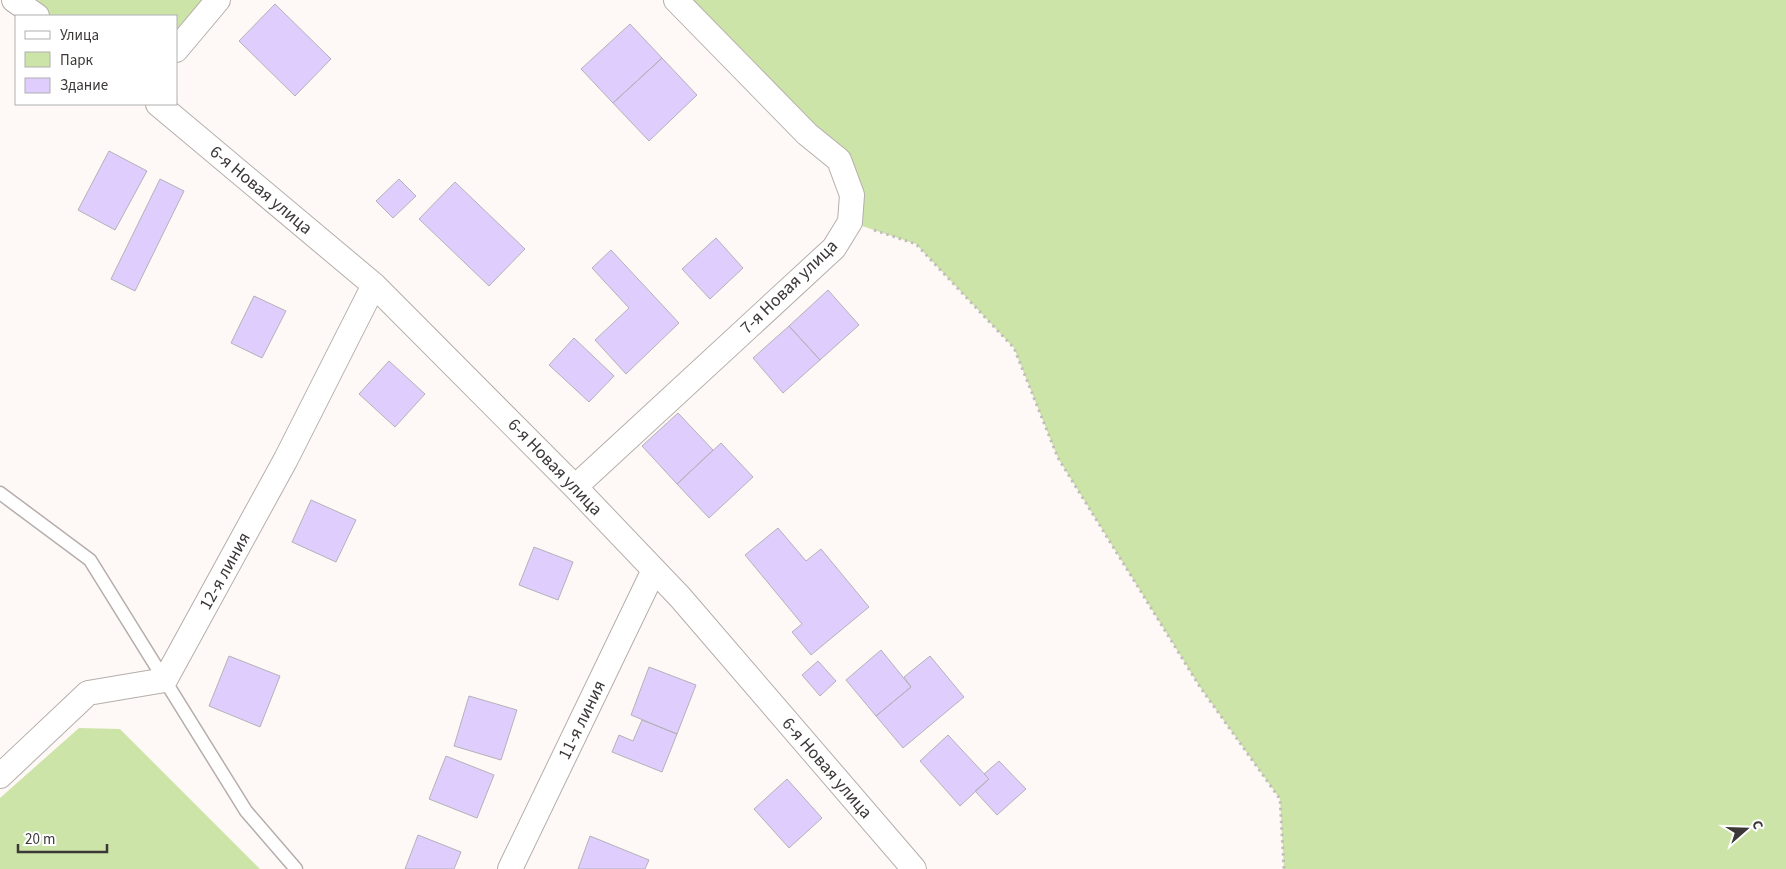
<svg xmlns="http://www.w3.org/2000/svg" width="1786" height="869" font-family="'Source Sans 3',sans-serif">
<rect width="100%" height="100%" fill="#fef9f6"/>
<path fill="#cde4a8" d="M14,0H218L176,50V16H37Z
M676,0H1786V869H1284L1280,799L1200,687L1058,458L1014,348L916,244L850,222L839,160Z
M79,728L120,729L260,869H0V798Z"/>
<path fill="#decdfd" stroke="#b4b2b8" d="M275,4L331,59L295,96L239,41Z
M630,24L662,58L613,103L581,69Z
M662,58L697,95L649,141L613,103Z
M109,151L147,171L115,230L78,210Z
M160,179L184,191L135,291L111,279Z
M399,179L416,196L393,218L376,201Z
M455,182L525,249L489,286L419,219Z
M716,238L743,268L710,299L682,269Z
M611,250L679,323L626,374L595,340L629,308L592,268Z
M828,290L859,325L820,360L789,326Z
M254,296L286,311L262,358L231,343Z
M789,326L820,360L783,393L753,358Z
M574,338L614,376L589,402L549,365Z
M389,361L425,394L395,427L359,394Z
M678,413L713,450L677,484L642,446Z
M721,443L753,477L709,518L677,484Z
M311,500L356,520L336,562L292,542Z
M778,528L806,561L821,549L869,607L811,655L792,632L802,624L745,555Z
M534,547L573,562L558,600L519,585Z
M881,650L911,687L876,716L846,680Z
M229,656L280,676L260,727L209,706Z
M930,656L964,697L903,748L876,716L911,687L904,677Z
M818,661L836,681L820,696L802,675Z
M649,667L696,685L677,734L631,715Z
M469,696L517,710L501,760L454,746Z
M642,720L677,734L662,772L612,752L619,735L633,741Z
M948,735L989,779L960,806L920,761Z
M446,756L494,775L477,818L429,799Z
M999,761L1026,789L997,815L975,791L989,779L984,774Z
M787,779L822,818L789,848L754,809Z
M418,835L461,852L454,869H405Z
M590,836L649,860L645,869H578Z"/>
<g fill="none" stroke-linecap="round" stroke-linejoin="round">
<defs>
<path id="service" d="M0,493L90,560L246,811L296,869"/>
<path id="minor" d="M14,0L37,16
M176,50L218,0
M158,104L374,285L575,487L680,597L914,869
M575,487L834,248L850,222L852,195L839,160L807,134L676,0
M0,776L88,693L165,680L286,459L374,285
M510,869L654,570"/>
</defs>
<use href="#service" stroke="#b5aeab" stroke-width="15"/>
<use href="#minor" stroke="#b5aeab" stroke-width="26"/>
<path stroke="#c1bdba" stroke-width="3" stroke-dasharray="2.5 4" stroke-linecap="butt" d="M874,230L916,244L1014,348L1058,458L1200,687L1280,799L1284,869"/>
<use href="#service" stroke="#fff" stroke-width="12"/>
<use href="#minor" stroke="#fff" stroke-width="24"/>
</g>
<g text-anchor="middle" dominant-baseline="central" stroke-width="4" stroke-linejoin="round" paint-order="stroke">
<g font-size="18" fill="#3b3837" stroke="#fff">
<text transform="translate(261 190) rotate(40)">6-я Новая улица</text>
<text transform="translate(789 287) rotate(-44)">7-я Новая улица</text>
<text transform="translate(555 467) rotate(46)">6-я Новая улица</text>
<text transform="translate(225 571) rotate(-61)">12-я линия</text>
<text transform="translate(582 720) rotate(-64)">11-я линия</text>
<text transform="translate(827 768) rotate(49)">6-я Новая улица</text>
</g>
</g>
<rect x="15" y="15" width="162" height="90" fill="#ffffff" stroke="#b1afaf"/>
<rect x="25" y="31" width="25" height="8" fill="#ffffff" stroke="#b1afaf"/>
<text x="60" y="40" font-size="15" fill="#3b3837">Улица</text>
<rect x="25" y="52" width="25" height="15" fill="#cde4a8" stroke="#b1afaf"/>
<text x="60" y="65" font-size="15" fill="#3b3837">Парк</text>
<rect x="25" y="78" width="25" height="15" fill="#decdfd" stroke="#b1afaf"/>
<text x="60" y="90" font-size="15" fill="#3b3837">Здание</text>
<g transform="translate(1746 829) rotate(70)" stroke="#ffffff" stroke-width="4" paint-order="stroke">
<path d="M0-4L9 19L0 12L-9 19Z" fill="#3b3837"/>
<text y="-8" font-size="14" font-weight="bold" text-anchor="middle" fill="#3b3837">С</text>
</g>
<path d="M18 844v8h89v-8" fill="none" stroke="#3b3837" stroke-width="2.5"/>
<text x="25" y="844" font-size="15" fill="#3b3837" stroke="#ffffff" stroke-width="4" paint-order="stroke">20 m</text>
</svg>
